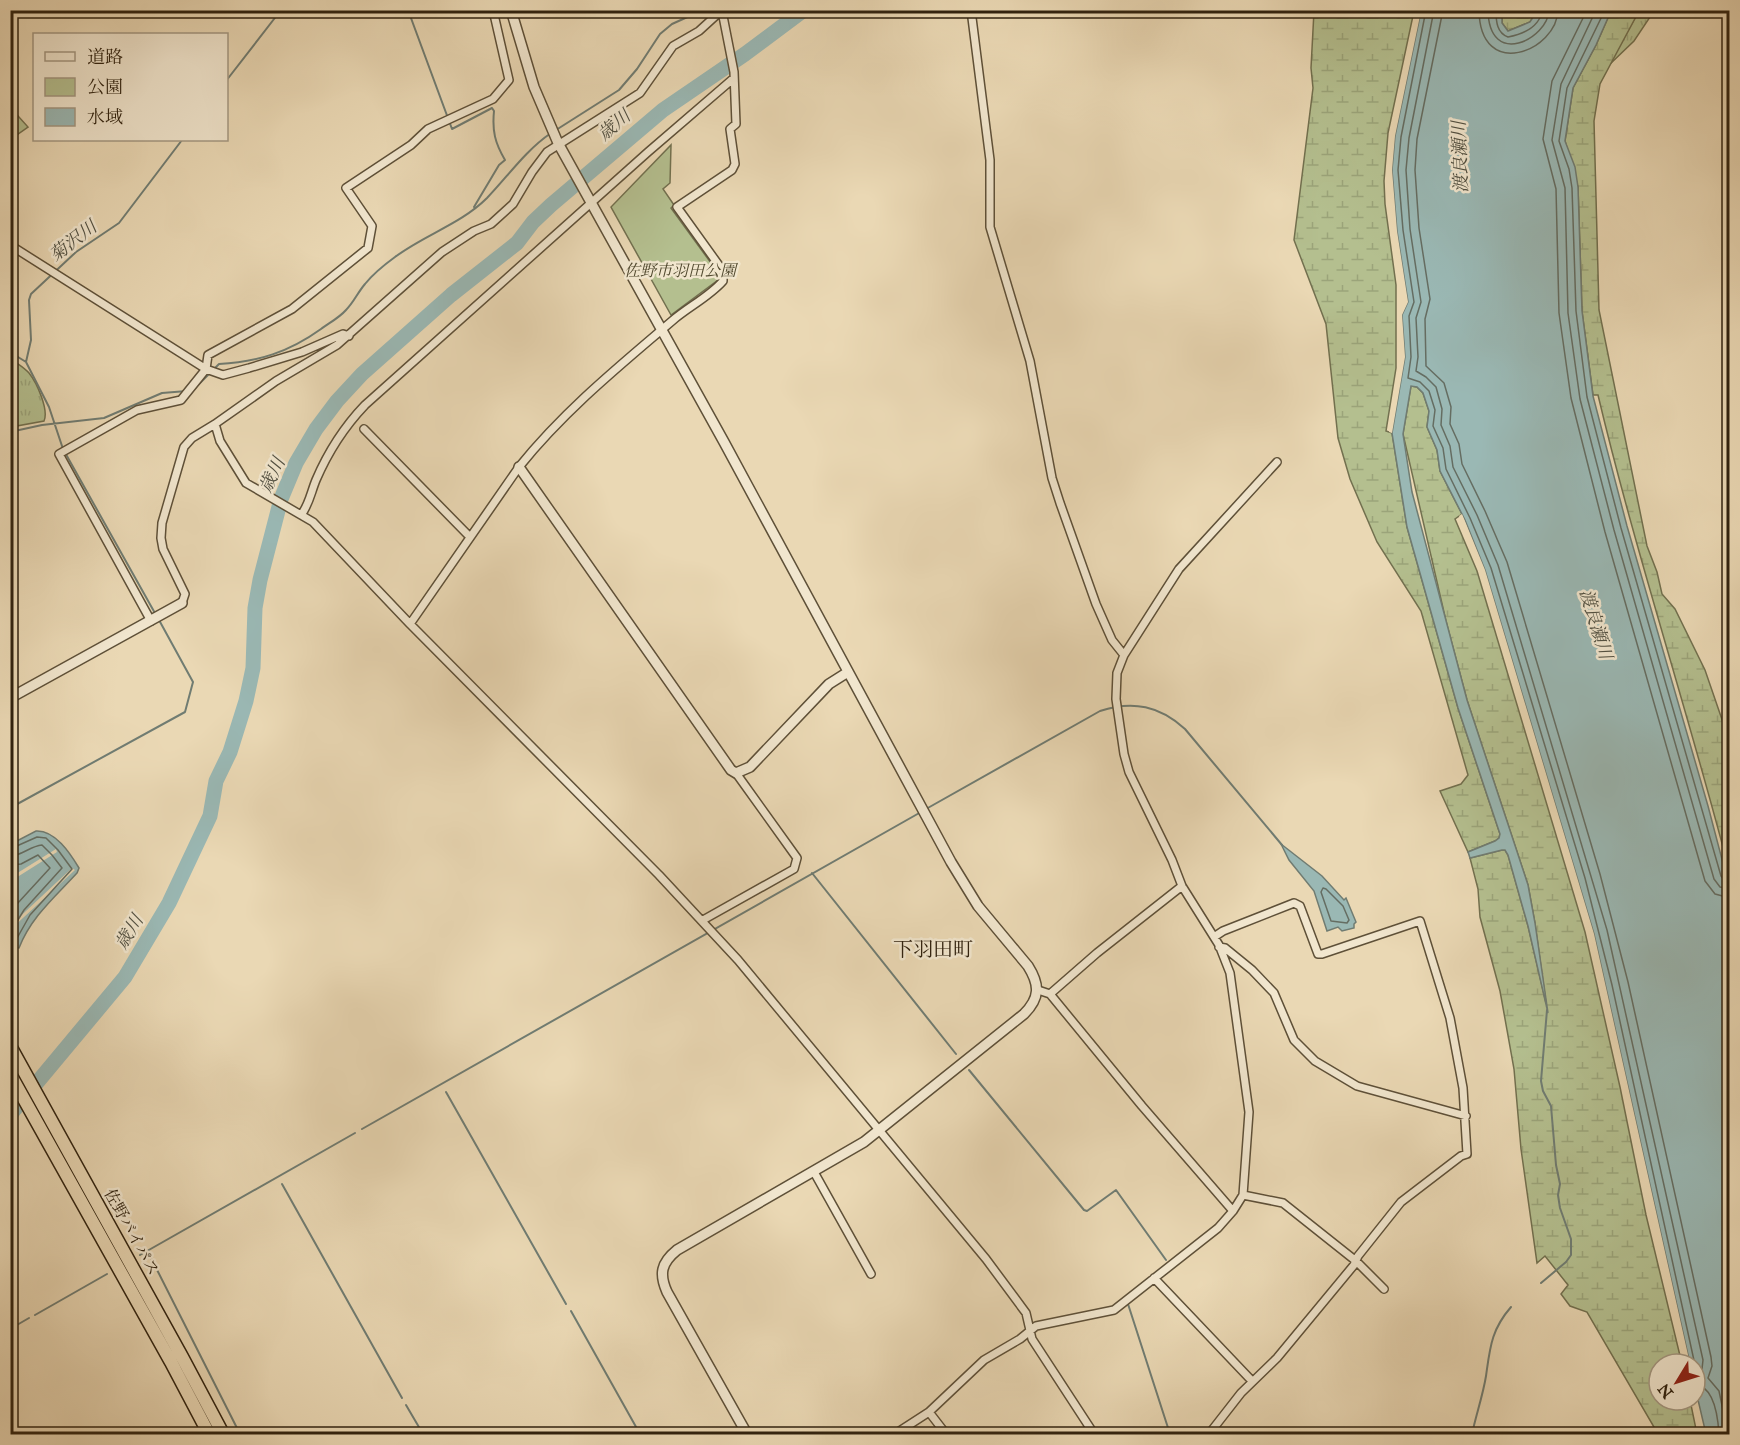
<svg xmlns="http://www.w3.org/2000/svg" width="1740" height="1445" font-family="'IM FELL Great Primer','Noto Serif JP',serif">
<defs>
<pattern id="grass-tufts" width="24" height="20" patternUnits="userSpaceOnUse" patternTransform="scale(1.5)"><rect width="24" height="20" fill="#b4bf8f"/><path d="M3 7l-1-3M5 7V3M7 7l1-3M15 17l-1-3M17 17v-4M19 17l1-3" fill="none" stroke="#9ba47a"/></pattern>
<pattern id="wetland-marsh" width="20" height="14" patternUnits="userSpaceOnUse" patternTransform="scale(1.5)"><rect width="20" height="14" fill="#b4bf8f"/><path d="M1 5h8M5 5V1M11 12h8M15 12V8" fill="none" stroke="#9ba47a"/></pattern>
</defs>
<rect width="100%" height="100%" fill="#ead8b4"/>
<filter id="stains"><feTurbulence type="fractalNoise" baseFrequency=".00333" numOctaves="4"/><feColorMatrix values="0 0 0 0 .2 0 0 0 0 .09 0 0 0 0 .02 0 0 0 .5 -.17"/></filter>
<radialGradient id="worn" r=".72"><stop offset=".6" stop-color="#630" stop-opacity="0"/><stop offset="1" stop-color="#630" stop-opacity=".3"/></radialGradient>
<path fill="url(#grass-tufts)" stroke="#72704f" stroke-width="1.5" d="M1639,11H1654L1634,41L1608,66Z
M10,107L28,127L11,139H10Z
M10,358C16,363 24,367 29,373C37,383 49,410 44,421L11,427Z"/>
<path fill="url(#wetland-marsh)" stroke="#72704f" stroke-width="1.5" d="M1314,11H1414L1388,133L1384,181L1385,204L1396,285V368L1386,431L1392,433L1407,527L1458,708L1500,834L1499,838L1495,841L1468,852L1440,791L1461,784L1468,775L1421,611L1377,542L1350,479L1338,438L1326,324L1294,240L1313,88L1311,68Z
M1502,11H1537L1530,22L1508,31L1502,23Z
M1611,11H1639L1600,84L1594,121L1599,310L1647,546L1657,572L1662,594L1675,609L1705,670L1728,737L1729,870C1688,711 1636,555 1598,395H1593L1582,311L1578,187L1565,141L1573,88L1596,45Z
M1411,386L1417,387L1423,393L1429,411L1427,427L1437,450L1440,471L1462,514L1455,519L1477,571L1585,932L1620,1087L1646,1215L1682,1364H1659V1400H1690L1697,1434H1658L1587,1312L1570,1306L1561,1294L1568,1285L1545,1256L1537,1263L1521,1149L1514,1069L1500,991L1480,917L1478,889L1470,858L1502,850H1505L1508,855L1528,926L1546,1003L1535,923L1528,885L1467,700L1446,621L1403,434Z"/>
<path fill="#b4bf8f" stroke="#72704f" stroke-width="1.5" d="M671,145L670,183L663,189L674,205L671,208L719,274L718,280L671,315L611,207Z"/>
<path fill="#9ab8b4" stroke="#707c72" stroke-width="1.5" d="M1421,11H1502V23L1508,31L1530,22L1537,11H1611L1596,45L1573,88L1565,141L1575,167L1578,187L1582,311L1593,396L1627,526L1708,806L1729,886V1434H1706L1695,1387V1364H1690L1594,934L1485,570L1465,520L1440,471L1437,450L1427,427L1429,411L1423,393L1417,387L1411,386L1403,434L1412,492L1467,700L1528,885L1535,923L1548,1013L1528,926L1508,855L1505,850H1502L1470,858L1468,852L1495,841L1499,838L1500,834L1458,708L1407,527L1392,433L1405,357L1402,315L1408,302L1397,231L1392,170L1395,136Z
M36,831C55,830 70,853 79,868L77,873C55,897 31,917 19,948L12,947L13,940L11,939V844Z
M1281,844L1322,876L1344,900L1346,898L1356,922L1354,924V928L1342,931L1338,927L1327,931L1314,891L1289,860Z"/>
<path fill="#ead8b4" d="M1417,10L1421,11L1395,136L1392,170L1397,231L1408,302L1402,315L1405,357L1392,433L1389,432L1402,357L1399,314L1405,302L1394,231L1389,169L1392,136Z
M1462,514L1485,570L1594,934L1690,1364H1687L1652,1212L1591,935L1483,571L1459,516Z
M56,849L57,852L11,881V877Z
M72,868L75,870L11,929V925Z"/>
<g fill="none" stroke-linecap="round" stroke-linejoin="round">
<path stroke="#656d62" stroke-width="1.5" d="M1426,10L1401,137L1398,170L1403,230L1414,302L1409,316L1411,357L1408,378L1420,382L1429,391L1435,410L1433,426L1443,448L1446,469L1470,518L1491,568L1585,878L1612,985L1695,1365
M1434,10L1409,138L1406,170L1410,229L1421,302L1416,318L1418,357L1416,371L1426,377L1436,387L1442,409L1441,425L1450,446L1453,467L1477,515L1498,565L1607,930L1703,1360L1702,1369L1695,1376
M1443,10L1417,139L1415,170L1419,228L1430,299L1425,319L1426,366L1444,383L1451,407L1450,424L1459,444L1462,464L1485,511L1507,562L1600,874L1628,982L1711,1357L1712,1366L1708,1378L1719,1391L1728,1434
M1479,10C1480,82 1557,51 1558,10
M1488,10C1489,69 1548,39 1549,10
M1496,10C1496,22 1497,33 1508,37C1523,34 1540,27 1542,10
M1587,10L1552,81L1543,139L1556,189L1559,313L1571,398L1605,532L1705,881L1715,894L1730,898
M1596,10L1561,84L1552,140L1565,188L1568,313L1580,399L1614,530L1714,879L1720,887L1730,889
M1605,10L1567,88L1559,141L1569,169L1572,188L1576,311L1587,397L1621,528L1721,876L1724,880L1730,881
M10,849L37,837L46,838L58,850L72,869L30,915L16,940L10,941
M10,856C22,856 30,846 42,845L52,855L62,868L24,910L10,933
M10,865L21,864L38,855L50,868L17,904L10,914
M1323,888L1326,889L1343,906L1349,920L1347,923L1331,921L1321,892Z
M1695,1385C1715,1386 1718,1418 1719,1434"/>
<path stroke="#707c72" stroke-width="2" d="M408,10L452,129L492,108L494,111C492,131 495,143 505,160L499,165L474,207
M226,81L281,10
M556,130L619,90L637,69L660,34L672,24L703,10
M10,352L26,362L31,340L29,300L31,294L76,252L119,223L182,140
M26,362L49,407L63,449L156,615
M193,390L219,364C258,362 289,352 321,329C329,323 339,318 346,310C354,302 358,292 365,284C373,274 384,265 395,257C424,235 461,224 487,198C509,175 525,151 551,133
M10,432L42,425L104,418L162,393L187,391
M10,808L185,712L193,682L159,620
M926,809L1100,711C1133,700 1160,706 1185,729L1282,845
M812,873L956,1054
M10,962L15,959L17,948
M969,1070L1084,1210L1087,1211L1116,1190L1166,1260
M446,1092L566,1304
M362,1129L921,812
M282,1184L402,1398
M148,1252L240,1434
M140,1255L355,1133
M1541,1283L1566,1262L1571,1255V1239L1560,1208L1558,1195L1560,1184L1556,1165L1551,1106L1543,1091L1541,1081L1547,1010
M1128,1304L1170,1434
M571,1311L640,1434
M35,1315L107,1274
M10,1329L29,1318
M406,1405L423,1434
M1472,1434C1476,1415 1483,1395 1486,1376C1490,1348 1491,1330 1511,1307"/>
<path stroke="#9ab8b4" stroke-width="15" d="M10,1115L125,977L169,903L210,816L216,781L230,752L246,701L253,668L255,608L260,580L281,499L296,463L316,429L337,401L362,374L451,295L517,243L533,222L551,205L663,110L745,54L804,10"/>
<defs>
<path id="minor" d="M971,10L990,160V227L1030,361L1052,478L1060,503L1096,604L1112,640L1124,655
M722,11L734,72L736,124L730,129L735,164L732,170L677,207L723,271V281C709,297 688,307 672,321C618,367 564,411 519,467L410,624L659,875L738,960L986,1259L1026,1313L1032,1339L1094,1434
M10,245L206,369L181,400L137,410L59,454L151,621
M349,336L343,334L302,352L249,368L223,375L206,369L208,355L292,309L368,248L372,226L346,188L411,145L428,129L493,99L509,80L493,10
M364,429L470,537
M301,515C309,505 311,492 316,480C328,452 344,427 365,405L648,152L734,78
M182,603L185,594L163,549L161,538L162,523L184,447L192,438L215,424
M410,624L313,522L246,483L220,441L215,424L276,381L337,345L442,252L474,231L491,224L513,204L532,172L547,152L640,93L673,46L699,31L722,10
M703,920L794,869L797,858L736,773
M1219,947L1225,948L1252,970L1274,993L1294,1040L1315,1061L1357,1086L1466,1116
M1038,990L1050,994L1142,1106L1233,1211
M1050,994L1097,953L1182,886
M814,1172L871,1274
M1243,1195L1283,1203L1356,1261L1384,1289
M1154,1278L1252,1381
M929,1412L946,1434
M895,1434L929,1412L984,1360L1020,1339L1036,1326L1114,1310L1218,1228L1233,1211L1243,1195L1249,1112L1230,973L1219,945L1182,886L1172,860L1129,772L1124,754L1116,699L1117,673L1124,655L1179,569L1277,462
M1209,1434L1241,1393L1277,1358L1354,1265L1358,1256L1401,1202L1461,1156L1467,1154L1463,1088L1450,1018L1420,921L1322,954H1318L1300,906L1294,903L1223,931L1214,937"/>
<path id="tertiary" d="M511,10L534,87L558,143L724,442L951,862L978,906L1028,966C1040,985 1040,998 1024,1014L864,1142L677,1250C661,1263 659,1274 667,1292L747,1434
M519,467L731,770L736,773L750,767L829,684L848,672
M10,698L182,603"/>
<path id="trunk" d="M10,1046L182,1357L223,1434
M10,1074L171,1362L209,1434"/>
</defs>
<use href="#minor" stroke="#5e5038" stroke-width="10"/>
<use href="#tertiary" stroke="#5e5038" stroke-width="12"/>
<use href="#trunk" stroke="#30220f" stroke-width="15"/>
<use href="#minor" stroke="#f1e6ce" stroke-width="7"/>
<use href="#tertiary" stroke="#f1e6ce" stroke-width="9"/>
<use href="#trunk" stroke="#ead8b4" stroke-width="12"/>
</g>
<g text-anchor="middle" dominant-baseline="central" stroke-width="5" stroke-linejoin="round" paint-order="stroke">
<g font-size="16" font-style="italic" fill="#51492f" stroke="#f1e6ce">
<text x="680" y="270">佐野市羽田公園</text>
</g>
<g font-size="16" fill="#30220f" stroke="#f1e6ce">
<text transform="translate(132 1232) rotate(61)">佐野バイパス</text>
</g>
<g font-size="18" font-style="italic" fill="#504f41" stroke="#f1e6ce">
<text transform="translate(614 125) rotate(-40)">歳川</text>
<text transform="translate(1460 157) rotate(-92)">渡良瀬川</text>
<text transform="translate(73 241) rotate(-38)">菊沢川</text>
<text transform="translate(272 475) rotate(-65)">歳川</text>
<text transform="translate(1596 624) rotate(73)">渡良瀬川</text>
<text transform="translate(129 932) rotate(-59)">歳川</text>
</g>
<g font-size="20" fill="#30220f" stroke="#f1e6ce">
<text x="933" y="949">下羽田町</text>
</g>
</g>
<rect width="1740" height="1445" fill="none" stroke="#ead8b4" stroke-width="36"/>
<rect x="12" y="12" width="1716" height="1421" fill="none" stroke="#30220f" stroke-width="3"/>
<rect x="18" y="18" width="1704" height="1409" fill="none" stroke="#30220f" stroke-width="1.5"/>
<rect x="33" y="33" width="195" height="108" fill="#f1e6ce" stroke="#a49882" stroke-width="1.5"/>
<rect x="45" y="52" width="30" height="9" fill="#f1e6ce" stroke="#a49882" stroke-width="1.5"/>
<text x="87" y="63" font-size="18" fill="#30220f">道路</text>
<rect x="45" y="78" width="30" height="18" fill="#b4bf8f" stroke="#a49882" stroke-width="1.5"/>
<text x="87" y="93" font-size="18" fill="#30220f">公園</text>
<rect x="45" y="108" width="30" height="18" fill="#9ab8b4" stroke="#a49882" stroke-width="1.5"/>
<text x="87" y="123" font-size="18" fill="#30220f">水域</text>
<g transform="translate(1677 1382) rotate(232)"><circle r="28" fill="#f1e6ce" stroke="#a49882" stroke-width="1.5"/>
<path d="M0-4.5L10 22L0 15L-10 22Z" fill="#8f2418"/>
<text y="-9" font-size="16" font-weight="bold" text-anchor="middle" fill="#30220f">N</text>
</g>
<rect width="100%" height="100%" filter="url(#stains)"/>
<rect width="100%" height="100%" fill="url(#worn)"/>
</svg>
